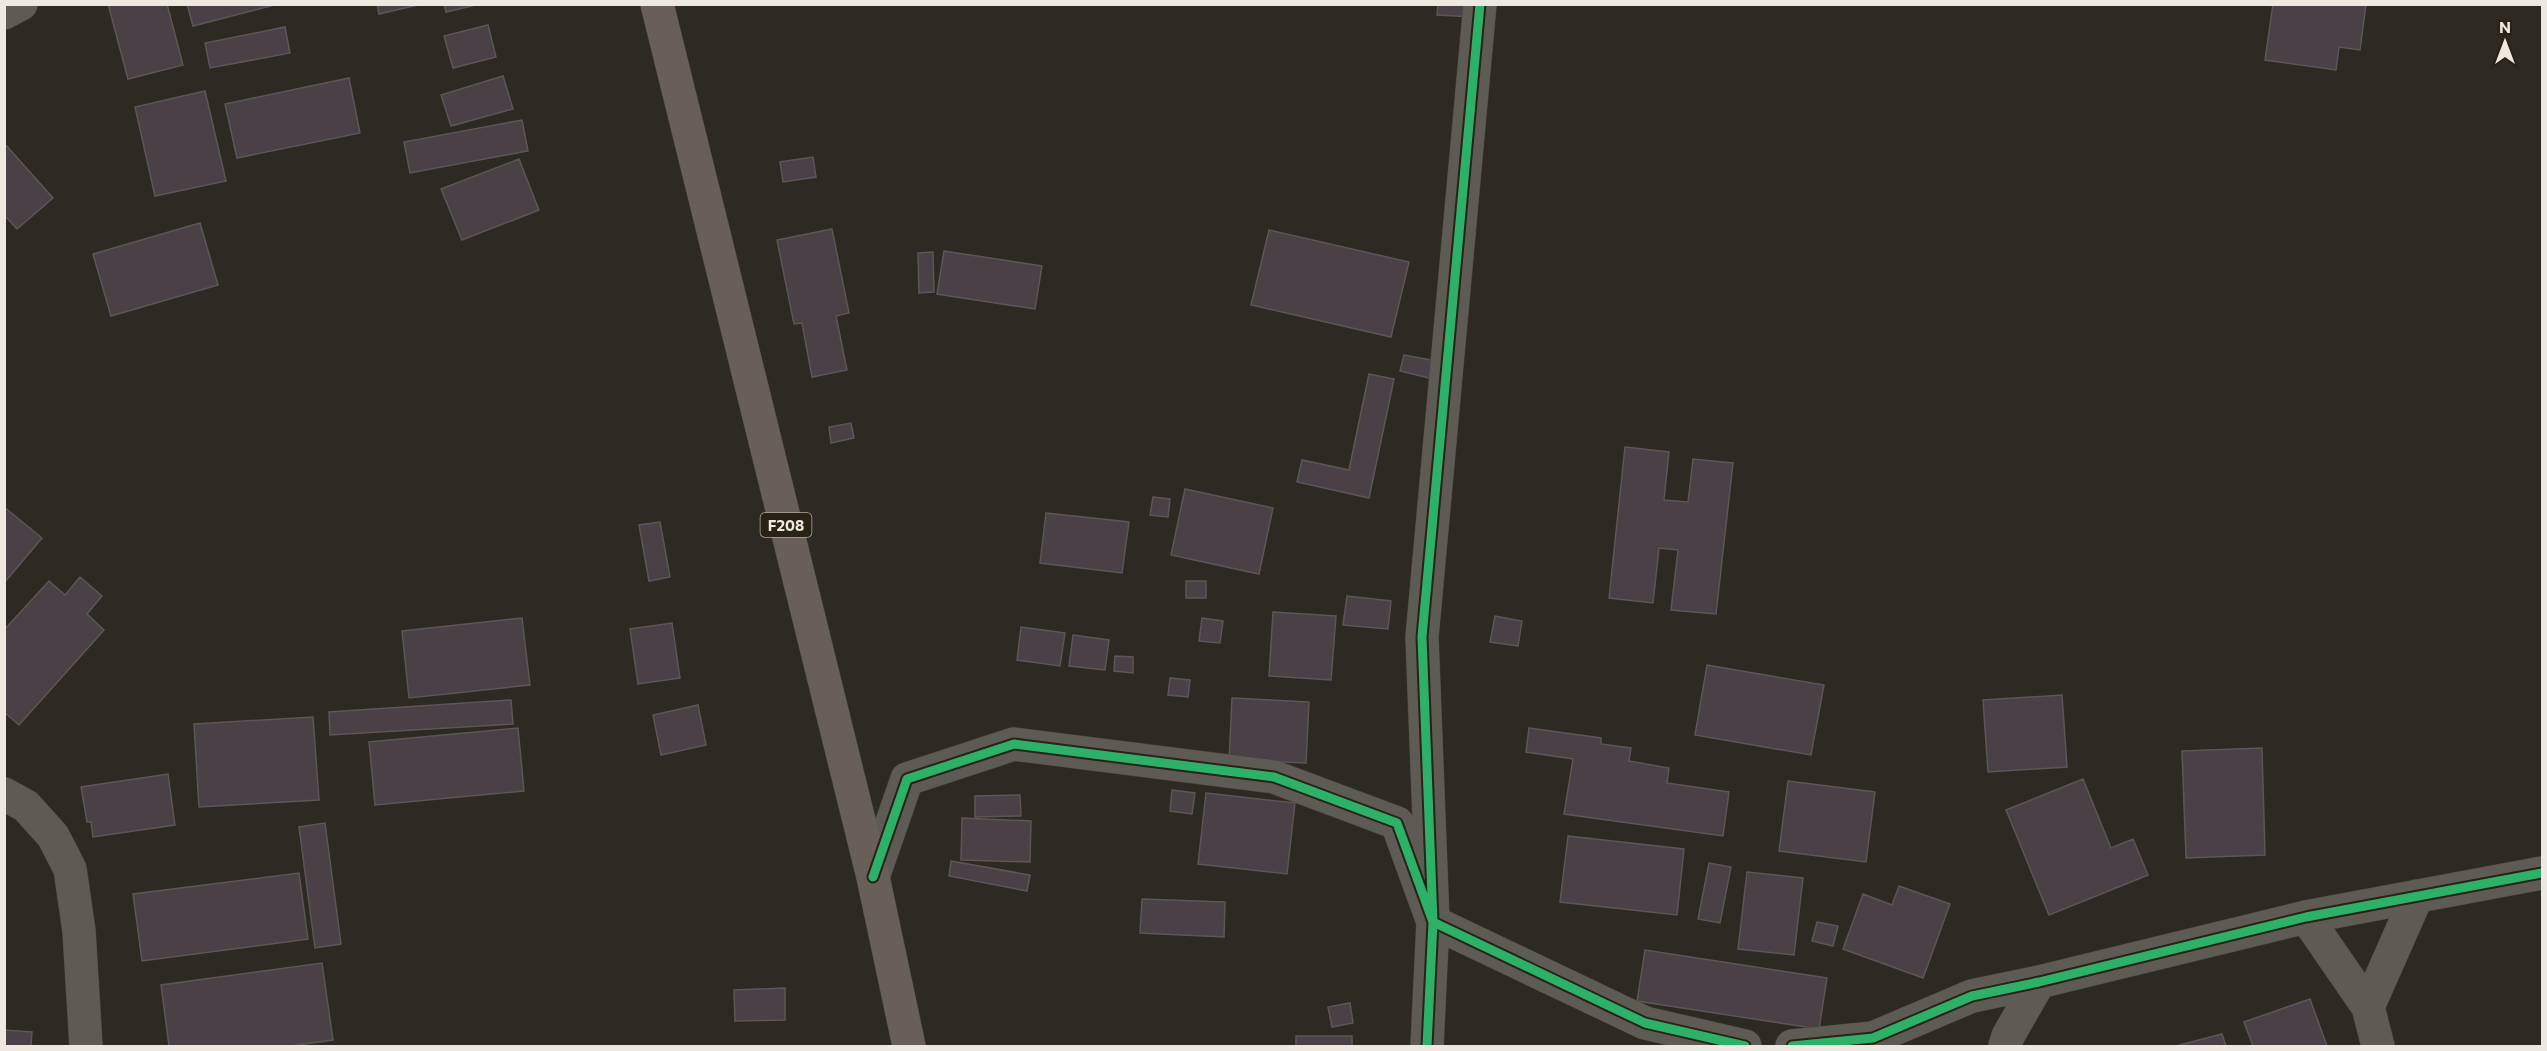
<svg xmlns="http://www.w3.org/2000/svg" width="2547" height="1051" font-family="Commissioner,sans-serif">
<rect width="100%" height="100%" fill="#2d2a23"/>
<path fill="#4a4146" stroke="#5a5756" stroke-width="1.5" d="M108,4H167L183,65L128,79Z
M187,4H278L193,26Z
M377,4H422L379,14Z
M444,4H471L472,6L446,12Z
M1438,4H1474L1473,17L1437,15Z
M2273,4H2366L2360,50L2339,47L2336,70L2265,60Z
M488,25L496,57L453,68L444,36Z
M285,27L290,53L210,68L205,43Z
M503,76L513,109L451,126L441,95Z
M349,78L360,133L237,158L225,104Z
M205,91L226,181L155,196L135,107Z
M522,120L528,151L410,173L404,142Z
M4,143L53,198L17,229L4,215Z
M813,157L816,177L783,182L780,162Z
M519,159L539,210L462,240L441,189Z
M200,223L218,285L111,316L93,254Z
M832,229L849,313L836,316L847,370L812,377L802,323L794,324L777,240Z
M1269,230L1409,262L1391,337L1251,305Z
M944,251L1042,266L1035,309L937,294Z
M933,252L934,292L919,293L918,253Z
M1404,355L1437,361L1433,379L1400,371Z
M1369,374L1394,379L1369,498L1297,482L1302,460L1349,470Z
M851,423L854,438L831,443L829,427Z
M1625,447L1669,452L1664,500L1688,502L1693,459L1733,463L1716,614L1671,610L1678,550L1659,548L1653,603L1609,598Z
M1185,489L1273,508L1259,574L1171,555Z
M1153,497L1170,499L1168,517L1150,515Z
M4,507L42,538L4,583Z
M1046,513L1129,522L1122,573L1040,563Z
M660,522L670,577L649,581L639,525Z
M80,577L102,596L87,614L104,630L19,725L4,712V630L49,581L65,595Z
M1186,581H1206V598H1186Z
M1347,596L1391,601L1388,629L1343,625Z
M1273,612L1336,616L1331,680L1269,676Z
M1495,616L1522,621L1518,646L1490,642Z
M522,618L530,685L409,698L402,631Z
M1202,618L1223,621L1220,643L1199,641Z
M672,623L680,678L638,684L630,629Z
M1021,627L1065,633L1060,666L1017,660Z
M1073,635L1109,640L1105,670L1069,666Z
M1115,656L1133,657V673L1114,671Z
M1707,665L1824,685L1811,755L1695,735Z
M1170,678L1190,680L1188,697L1168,695Z
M2062,695L2067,767L1988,772L1983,700Z
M1232,698L1309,702L1306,763L1229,760Z
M511,700L513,724L330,735L329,712Z
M698,705L706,745L661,755L653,715Z
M313,717L319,800L199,807L194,724Z
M518,728L524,791L375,805L369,742Z
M1529,728L1601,738V744L1631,748L1629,761L1669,768L1667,783L1729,792L1723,836L1564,814L1573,759L1526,752Z
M2262,748L2265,855L2186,858L2182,751Z
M168,774L175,825L93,837L91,822H87L81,787Z
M2083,779L2111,848L2133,839L2148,875L2049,915L2006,810Z
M1788,781L1875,792L1866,862L1779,851Z
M1172,790L1195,793L1192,814L1170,811Z
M1206,793L1295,803L1287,874L1198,864Z
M1020,795L1021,816L975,817V796Z
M962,818L1031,821L1030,862L961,860Z
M325,823L341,944L315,948L299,827Z
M1568,836L1684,849L1677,915L1560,902Z
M951,861L1030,875L1027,891L949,876Z
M1709,863L1731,867L1720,923L1698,919Z
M1747,872L1803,878L1794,955L1738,949Z
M299,873L308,939L142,961L133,894Z
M1899,886L1950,904L1923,978L1843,949L1863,894L1892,905Z
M1142,899L1225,902L1224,937L1140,933Z
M1817,922L1838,926L1833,946L1812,941Z
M1645,950L1827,978L1819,1029L1637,1001Z
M322,963L333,1040L290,1046H169L161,985Z
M785,988V1020L735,1021L734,990Z
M2310,999L2327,1046H2253L2244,1022Z
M1350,1003L1353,1023L1332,1027L1328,1007Z
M4,1030L32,1032L31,1046H4Z
M2222,1034L2226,1046H2176Z
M1296,1036H1352V1046H1296Z"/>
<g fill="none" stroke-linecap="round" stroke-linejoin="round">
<defs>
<path id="minor" d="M4,13L21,4
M4,794L26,806L53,836L70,869L79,931L86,1046
M873,877L907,779L1014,744L1274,777L1397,823L1433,922L1645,1023L1745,1046
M2306,917L2368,1007L2378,1046
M2368,1007L2417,896
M1427,1046L1433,922L1422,637L1480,4
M1792,1046L1873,1038L1972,996L2039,982L2306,917L2542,873
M2005,1046L2008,1036L2039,982"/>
<path id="major" d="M657,4L873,877L909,1046"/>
</defs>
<use href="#minor" stroke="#48463f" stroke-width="34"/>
<use href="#major" stroke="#48463f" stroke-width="34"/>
<use href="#minor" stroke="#5e5b55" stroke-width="33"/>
<use href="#major" stroke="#695f58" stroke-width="33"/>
<defs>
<path id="cycleway" d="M873,877L907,779L1014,744L1274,777L1397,823L1433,922L1645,1023L1745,1046
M1427,1046L1433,922L1422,637L1480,4
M1792,1046L1873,1038L1972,996L2039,982L2306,917L2542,873"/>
</defs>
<use href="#cycleway" stroke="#292215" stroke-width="13"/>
<use href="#cycleway" stroke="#2db169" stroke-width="9"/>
</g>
<g text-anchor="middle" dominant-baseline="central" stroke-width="4.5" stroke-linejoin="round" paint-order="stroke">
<rect fill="#292215" stroke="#b2ada3" stroke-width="1.5" x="760.5" y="513" width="51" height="24" rx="4.5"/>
<g font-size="15" font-weight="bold" fill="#ede9e0">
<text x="786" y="525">F208</text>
</g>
</g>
<rect width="2547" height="1051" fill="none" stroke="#ede9e0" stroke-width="12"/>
<g transform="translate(2505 42)" stroke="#292215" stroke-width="4.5" paint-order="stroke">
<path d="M0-4.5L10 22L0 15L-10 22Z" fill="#ede9e0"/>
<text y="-9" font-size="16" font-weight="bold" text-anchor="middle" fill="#ede9e0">N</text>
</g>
</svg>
